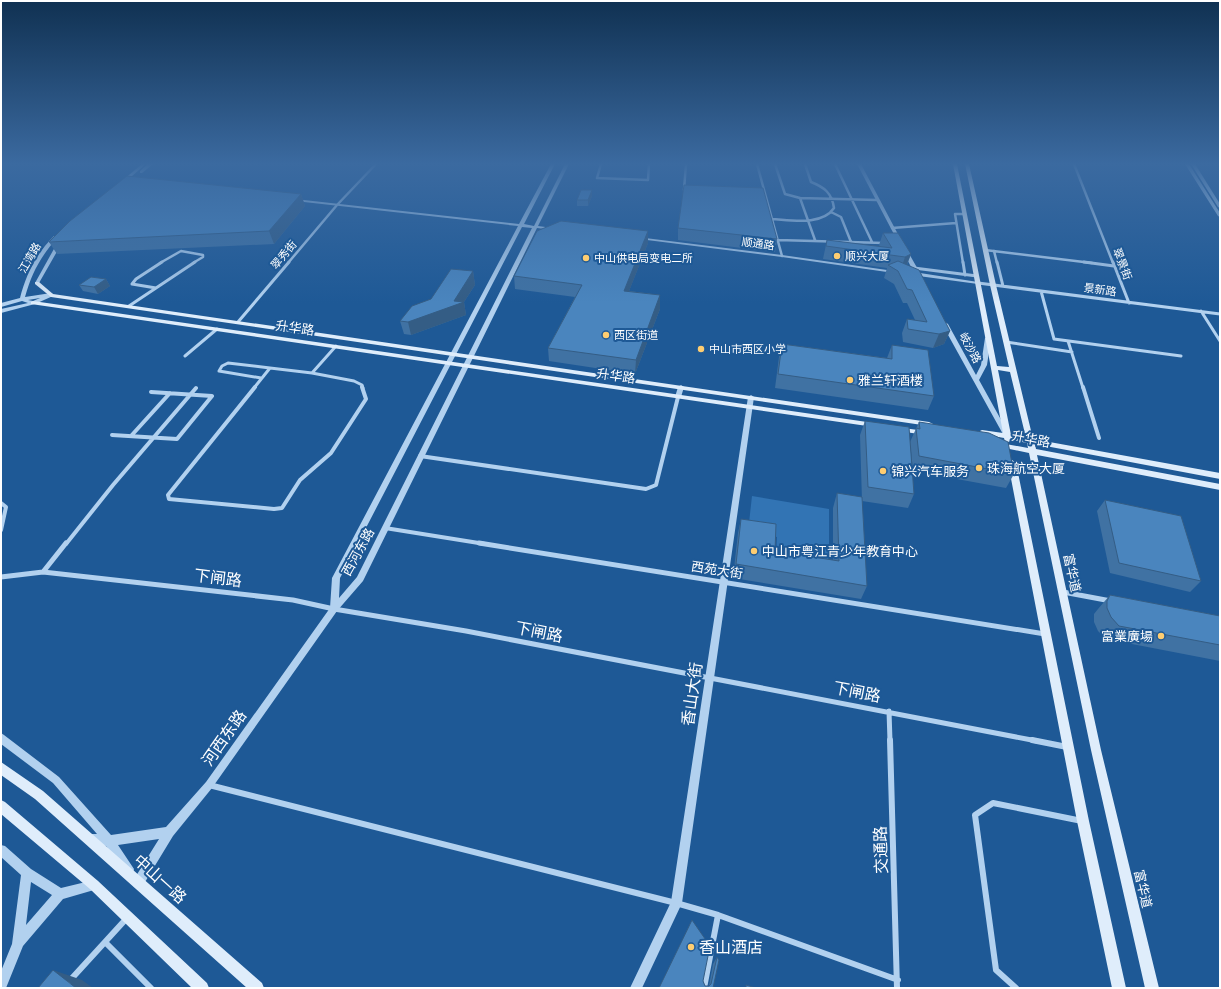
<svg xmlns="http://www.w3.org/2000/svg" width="1221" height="989" font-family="Karla,'Noto Sans SC',sans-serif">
<rect width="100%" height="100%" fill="#1e5996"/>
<path fill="#3274b4" d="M752,496L829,509V568L776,559L777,537L748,532Z"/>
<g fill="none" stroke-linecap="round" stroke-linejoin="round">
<path stroke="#b2d1ef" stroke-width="2.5" d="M601,164L597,178L648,180L649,164
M757,164L782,256
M775,164L785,194L800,198L815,240
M835,164L872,242
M1074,164L1113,263
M684,190L686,164
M800,198L877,200
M831,212L841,217L851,242
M772,219C791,220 822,226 834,208C832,193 824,187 811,182L805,164
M892,228L956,223
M778,240L884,243
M985,250L1092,263
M994,251L997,263
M160,263L181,251L203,255V257L193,263
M288,263L337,205L376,164
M963,263L955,214H965"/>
<path stroke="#b2d1ef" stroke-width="3" d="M963,262L965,275
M997,262L1003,286
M1084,262L1114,266
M1113,262L1129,303
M914,268L977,276
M978,283L1220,314
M156,288L132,284L136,279L162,262
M1041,291L1054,339L1181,356
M129,306L195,262
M1201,311L1220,341
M238,322L289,262
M1068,341L1083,388
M1006,342L1072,352
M185,356L217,329
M312,373L354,381L362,385L363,388
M312,373L336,346
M261,378L219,371L222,366L228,363L270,368
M254,388L270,368L312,373"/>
<path stroke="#b2d1ef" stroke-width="4" d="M255,387L168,495L169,499L274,509L282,508L300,480L331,453L366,399L362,387
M1083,387L1099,438
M112,435L177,439L212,396L151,392
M131,436L170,393
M420,456L646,489L656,485L678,397
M1,503L6,507L1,530
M385,528L485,544
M66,544L113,485L196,388"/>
<path stroke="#b2d1ef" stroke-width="5" d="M479,543L1045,634
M43,572L66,543
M1,577L43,572L293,600L334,609L466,631L1037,741
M1063,592L1111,601
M889,711L890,741"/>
<path stroke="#b2d1ef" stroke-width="6" d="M890,740L897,988
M1032,740L1067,747
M209,785L676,903L718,915
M105,942L151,988
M63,988L126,919
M704,988L718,915L898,980
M1016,988L996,970L975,815L993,803L1082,821"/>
<path fill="#b2d1ef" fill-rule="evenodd" d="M142,164H146L125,182H123V180Z
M148,164H153L142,173H140V171Z
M551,164H555L524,224L534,226L565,164H569L538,226L553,228L555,229L553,230L537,228L363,581L337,611L212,788L173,836L142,887L138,888L134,887L132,881L133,877L136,876L159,839L118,845L134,869L133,873L129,874L125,873L106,846L90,844L86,843L85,839L86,835L90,834H97L53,783L1,744V733L4,735L59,777L111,835L166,827L206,782L330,608L332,578L518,226L295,201L293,200L295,199L519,224ZM522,227L532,228L357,577L339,598L340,578Z
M857,164H861L901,240V241L897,240Z
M1185,164H1189L1220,213V217L1218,216Z
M1191,164H1195L1220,204V208L1218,207Z
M54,236L58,237C41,256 32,272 25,297L51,293L53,294V296L35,304L1,313V309L28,303L22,301L1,307V303L20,298C26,274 37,253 54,236ZM40,298L33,301L28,300Z
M637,237L782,255L894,271L896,272L894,273L782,257L639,239L637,238Z
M58,243L62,244L59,248L39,283L35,284V283L55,247Z
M903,250H907L920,273L978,282L980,283L978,284L911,275V273H914L903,251Z
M945,322L948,324L976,375L981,365L985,338L988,336L991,338L987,365L979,380L1010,436L1009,437L1007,438L1004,436L942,324Z
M681,385L684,387L681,397L678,399L676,398L675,397L678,387Z
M751,395L754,397L682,903L642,988H630L671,902L748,397Z
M1,845L5,846L31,869L61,888L94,880L98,881L99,885L98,889L94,890L63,899L23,946L6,988H1V971L12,944L21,875L1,857ZM31,882L52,895L26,925Z"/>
<path fill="#dfedfb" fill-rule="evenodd" d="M953,164H957L997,366L1009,367L990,285L965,164H969L996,285L1033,439L1220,473V479L1035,444L1036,449L1220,484V490L1037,455L1101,750L1159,988H1145L1091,750L1029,453L1000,447L996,445L1000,443L1028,448L1027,443L1012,440L1008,442H1005L1004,438L982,434L978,432L982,430L1003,433ZM998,370L1010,372L1026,438L1011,435Z
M35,282H39L53,294L929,422L933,424L929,426L51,297L35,284Z
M33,301L874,423L878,425L874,427L31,304V302Z
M896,427L925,431L929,433L925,435L899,431L895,429Z
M1012,460L1016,463L1089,821L1126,988H1112L1077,821L1008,463Z
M1,762L43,791L262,983L264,988H247L35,799L1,775Z
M1,800L5,802L98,881L207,983L209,988H192L90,889L1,814Z"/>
</g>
<path fill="#4072a3" d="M301,194L305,206L274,244L57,254L49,242Z
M592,196L588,206H577V200Z
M678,228L777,239L775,252L678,240Z
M883,233L911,254L907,265L950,331L944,344L933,348L903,342L902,333L907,319L915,320L907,303H903L894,284L884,278L887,268L823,259L827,240L880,247L879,245Z
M648,243L629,291L660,295V309L635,374L549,361L548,348L575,297L515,289L514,276Z
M473,271L475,285L464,302L466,315L411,335L404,334L400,321L431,299Z
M106,279L110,286L98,294L83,291L79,285Z
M782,344L887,358L892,345L934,396L928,410L775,388L779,357Z
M865,421L914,494L908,508L862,501L860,435Z
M919,422L1014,474L1006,488L913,471L910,442Z
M837,493L867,586L861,599L733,578L738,533L741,519L775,551L833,560V508Z
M1105,500L1201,581L1190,592L1110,573L1097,511Z
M1110,595L1220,616V661L1106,639L1098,631L1094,622V614L1098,609Z
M717,957L713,988H659L703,981L705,986H709L713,964Z"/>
<path fill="#345d85" d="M592,190V196L588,206V200Z
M301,194L305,206L274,244L269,231Z
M648,231V243L624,304V291Z
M911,254L906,266L901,269L905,257Z
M473,271L475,285L464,302L466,315L411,335L408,322L454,301Z
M106,279L110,286L98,294L94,287Z
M660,295V309L635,374L636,360Z
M950,331L944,344L933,348L939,334Z
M53,970L82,980L93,988H76Z"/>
<path fill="#4a85be" stroke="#345d85" d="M127,176L301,194L269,231L49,242L70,221Z
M684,185L763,188L777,239L678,228Z
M581,190H592L588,200H577Z
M561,221L648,231L624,291L660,295L636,360L548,348L582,285L514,276L537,231Z
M883,233H898L911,254L905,257L826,246L827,240L892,248Z
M898,261L919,270L950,331L939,334L908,329L907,319L927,322L912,290L907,289L898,271L888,265Z
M451,269L473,271L454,301L464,302L408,322L400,321L412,306L431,299Z
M91,277L106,279L94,287L79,285Z
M782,344L892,359V345L928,350L934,396L778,374Z
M865,421L909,427L914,494L868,487Z
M919,422L989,433L1008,442L1014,474L919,456L916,428L920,429Z
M837,493L862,497L867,586L736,564L741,519L776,524L775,551L839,561Z
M1105,500L1181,516L1201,581L1119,563Z
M1110,595L1220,616V645L1119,626L1111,617L1107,608V601Z
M692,920L710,946L703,981L705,986H709L711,984L717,957L719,960L713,988H659Z
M53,970L76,988H38Z
M746,985L756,988H746Z"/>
<linearGradient id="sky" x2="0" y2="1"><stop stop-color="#103152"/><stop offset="0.54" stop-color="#3b6aa0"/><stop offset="1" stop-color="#3b6aa0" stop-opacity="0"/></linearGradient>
<rect width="1221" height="303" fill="url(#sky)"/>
<g fill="#fecd71" stroke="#1e5996" stroke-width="1.5">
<circle cx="837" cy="256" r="4"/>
<circle cx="586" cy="258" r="4"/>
<circle cx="606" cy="335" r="4"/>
<circle cx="701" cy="349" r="4"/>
<circle cx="850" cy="380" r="4"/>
<circle cx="979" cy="468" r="4"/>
<circle cx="883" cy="471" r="4"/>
<circle cx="754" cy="551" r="4"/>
<circle cx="1161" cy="636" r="4"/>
<circle cx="691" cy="947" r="4"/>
</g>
<g text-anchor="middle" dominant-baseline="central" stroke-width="4" stroke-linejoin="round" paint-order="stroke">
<g font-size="11" fill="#fff" stroke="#1e5996">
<text transform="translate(758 244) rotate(7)">顺通路</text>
<text transform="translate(284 255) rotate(-50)">翠秀街</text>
<text transform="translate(30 258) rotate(-60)">江湾路</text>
<text transform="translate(1122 264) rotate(69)">翠景街</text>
<text transform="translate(1100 290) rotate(8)">景新路</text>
<text transform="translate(970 348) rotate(61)">岐沙路</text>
</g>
<g font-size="11" fill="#fff" stroke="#1e5996" text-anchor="start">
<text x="845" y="256">顺兴大厦</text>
<text x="594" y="258">中山供电局变电二所</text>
<text x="614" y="335">西区街道</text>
<text x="709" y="349">中山市西区小学</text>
</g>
<g font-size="13" fill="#fff" stroke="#1e5996">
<text transform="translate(295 328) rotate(8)">升华路</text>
<text transform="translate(616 376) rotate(8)">升华路</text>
<text transform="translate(1031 439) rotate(11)">升华路</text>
<text transform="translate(358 552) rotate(-61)">西河东路</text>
<text transform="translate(717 570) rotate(9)">西苑大街</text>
<text transform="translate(1072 573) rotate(78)">富华道</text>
<text transform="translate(1143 889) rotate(77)">富华道</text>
</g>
<g font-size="13" fill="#fff" stroke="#1e5996" text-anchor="start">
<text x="858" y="380">雅兰轩酒楼</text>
<text x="987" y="468">珠海航空大厦</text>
<text x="891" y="471">锦兴汽车服务</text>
<text x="762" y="551">中山市粤江青少年教育中心</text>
<text x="1153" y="636" text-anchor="end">富業廣場</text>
</g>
<g font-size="16" fill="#fff" stroke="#1e5996">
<text transform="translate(218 578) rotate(7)">下闸路</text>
<text transform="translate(539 632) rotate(11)">下闸路</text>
<text transform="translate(857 692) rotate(11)">下闸路</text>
<text transform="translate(692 694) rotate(-82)">香山大街</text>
<text transform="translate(224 738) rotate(-55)">河西东路</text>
<text transform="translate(881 850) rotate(-92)">交通路</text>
<text transform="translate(160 879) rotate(42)">中山一路</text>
</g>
<g font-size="16" fill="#fff" stroke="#1e5996" text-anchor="start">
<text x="699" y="947">香山酒店</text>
</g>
</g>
<rect width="1221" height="989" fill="none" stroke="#ffffff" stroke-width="4"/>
</svg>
